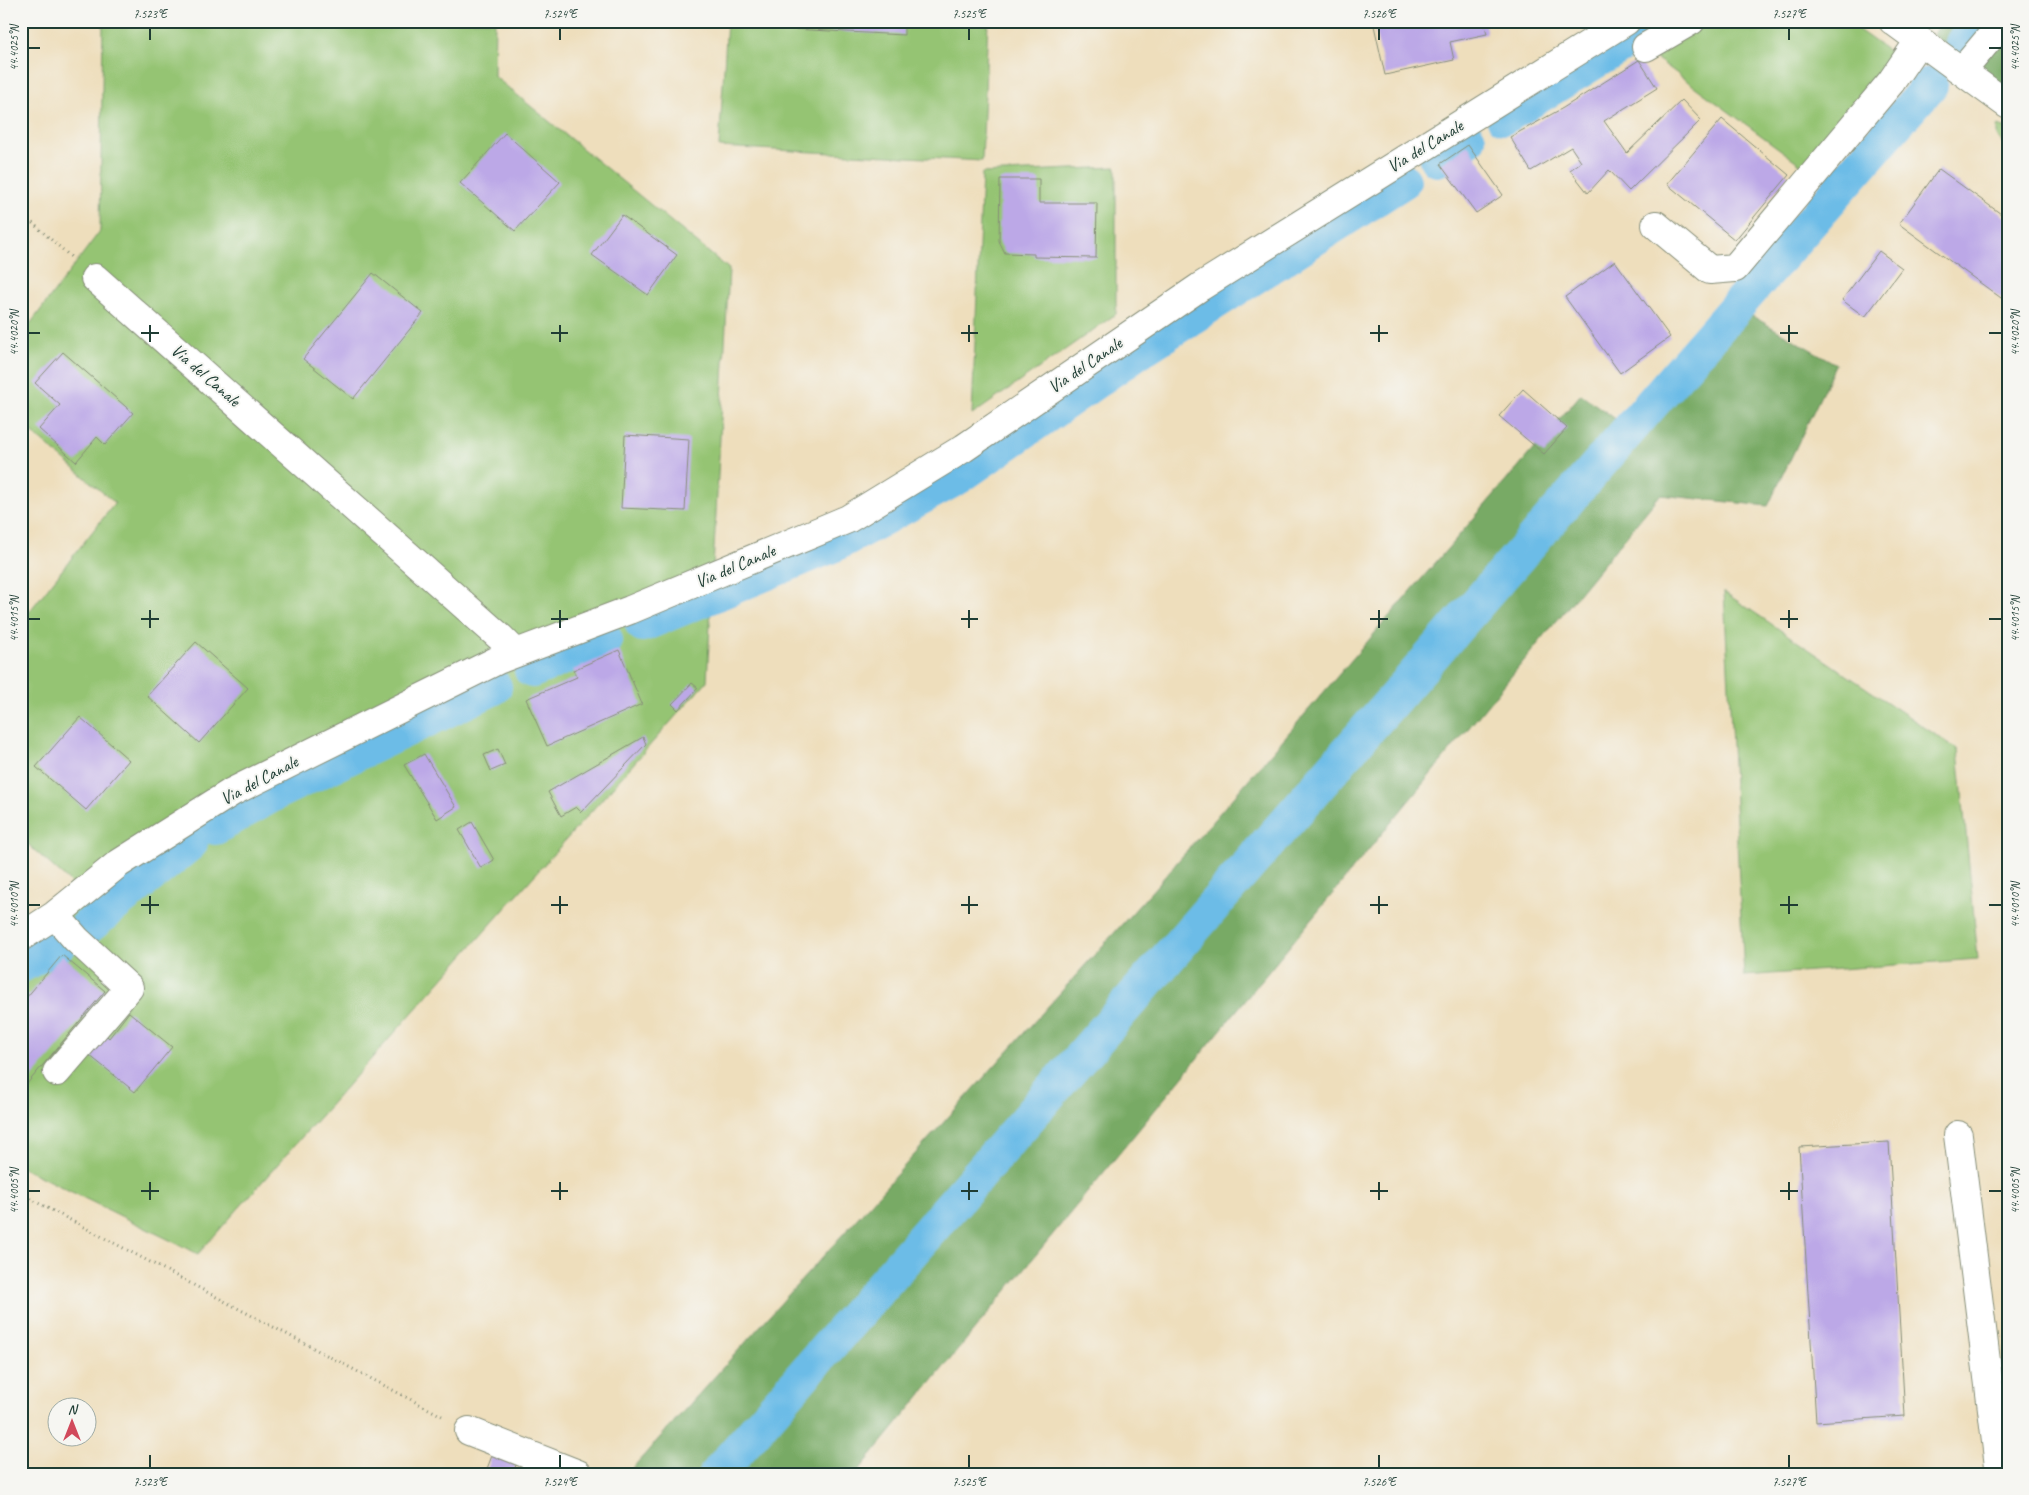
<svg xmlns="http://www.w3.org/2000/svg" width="2029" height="1495" font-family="Caveat,sans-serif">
<rect width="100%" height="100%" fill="#f6f6f2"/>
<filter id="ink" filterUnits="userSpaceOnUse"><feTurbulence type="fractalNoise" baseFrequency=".02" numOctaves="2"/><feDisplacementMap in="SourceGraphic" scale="10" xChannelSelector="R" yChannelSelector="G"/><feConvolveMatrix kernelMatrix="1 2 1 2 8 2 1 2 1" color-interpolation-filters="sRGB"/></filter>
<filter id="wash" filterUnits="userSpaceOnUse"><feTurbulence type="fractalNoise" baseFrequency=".0096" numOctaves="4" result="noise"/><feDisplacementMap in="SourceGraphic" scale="20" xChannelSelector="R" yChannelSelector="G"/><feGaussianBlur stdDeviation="1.12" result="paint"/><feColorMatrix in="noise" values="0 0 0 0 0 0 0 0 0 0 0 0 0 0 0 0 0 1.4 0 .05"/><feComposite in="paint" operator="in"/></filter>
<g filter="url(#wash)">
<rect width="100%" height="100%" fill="#eedebc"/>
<path fill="#95c473" stroke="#5a8054" d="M103,21H495L494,76L729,269L707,681L198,1254L21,1167V950L71,883L21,838V622L115,503L21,423V336L100,231Z
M727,21H988L982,161L719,147Z
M1706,21H1846L1894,55L1804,167L1649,53Z
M1997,126L2008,129V150L1997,136Z
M1116,167V314L972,415L982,173Z
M1724,592L1958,750L1978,959L1744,976Z"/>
<path fill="#78aa65" stroke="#4c744c" d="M1943,21H2008V90L1933,35Z
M1740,309L1836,364L1768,506L1660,495L856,1474H627L1160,882L1581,394L1639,436Z"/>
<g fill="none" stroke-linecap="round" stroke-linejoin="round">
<path stroke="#6cbce7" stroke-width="36" d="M1963,43L1981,21
M1504,117L1661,21
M1437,159L1468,139
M643,624L835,544L958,477L1137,352L1403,181
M532,670L605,640
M215,827L278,791L494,687
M87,927L190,843
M21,965L60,943
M717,1474L1930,85"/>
</g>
<g id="blocks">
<path fill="#bca8e7" d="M773,21H904V35L773,28Z
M1373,21H1484L1487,34L1450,42L1454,60L1385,75Z
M1639,60L1657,88L1604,121L1627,153L1682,100L1701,120L1629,191L1609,170L1588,193L1570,170L1581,162L1571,147L1531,171L1510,137L1563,108Z
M1722,119L1789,175L1735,240L1667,184Z
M505,133L560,182L515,231L460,183Z
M1468,145L1503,195L1476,213L1440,164Z
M1939,169L2008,219V303L1899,224Z
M1000,179H1039V203H1097L1096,258L1034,257V254L1005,253L999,241Z
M622,215L677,255L648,295L592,255Z
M1879,251L1902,268L1865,317L1842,300Z
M1615,261L1670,337L1620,373L1565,297Z
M373,273L423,313L353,399L303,359Z
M63,352L133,413L105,445L97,437L76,462L39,429L60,405L35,383Z
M1523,389L1567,428L1544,454L1499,416Z
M625,435L689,439L685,511L621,508Z
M196,642L248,688L199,743L147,696Z
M619,650L642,704L547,746L526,699L577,677L573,670Z
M692,683L698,688L678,710L672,704Z
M80,717L129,760L86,810L36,767Z
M643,737L646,744L581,812L576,807L561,816L548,792Z
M498,749L505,765L491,771L484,755Z
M424,754L456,807L437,819L404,765Z
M472,822L494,860L481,868L459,830Z
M62,955L105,991L21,1091V1004Z
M129,1012L172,1047L135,1092L89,1055L106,1035L109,1038Z
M1889,1142L1905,1416L1816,1422L1799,1147Z
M493,1453L517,1462L513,1474H485Z"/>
</g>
</g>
<g filter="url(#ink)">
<use href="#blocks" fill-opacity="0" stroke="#868e78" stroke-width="1"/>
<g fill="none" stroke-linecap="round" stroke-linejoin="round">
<defs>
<path id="minor" d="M1893,21L2008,105
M1646,47L1691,21
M1962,71L2004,21
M1656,225L1710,270L1735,268L1891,82L1919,41
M95,278L501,638L516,653
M55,915L76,939L129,988L57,1072
M21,937L55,915L118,864L232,792L498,660L630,610L848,519L964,448L1200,287L1626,21
M1958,1135L2000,1474
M469,1431L578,1474"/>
</defs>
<use href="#minor" stroke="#868e78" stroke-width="30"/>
<path stroke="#868e78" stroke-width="3" stroke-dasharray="1 4" stroke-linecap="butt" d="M21,213L71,257
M21,1194L442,1416"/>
<use href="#minor" stroke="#fff" stroke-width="28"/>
</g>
</g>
<path fill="none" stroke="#1f3d34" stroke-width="2" d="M150,28V40M560,28V40M969,28V40M1379,28V40M1789,28V40M28,48H40M1989,48H2002M150,325V342M560,325V342M969,325V342M1379,325V342M1789,325V342M28,333H40M141,333H159M551,333H568M961,333H978M1370,333H1388M1780,333H1798M1989,333H2002M150,610V628M560,610V628M969,610V628M1379,610V628M1789,610V628M28,619H40M141,619H159M551,619H568M961,619H978M1370,619H1388M1780,619H1798M1989,619H2002M150,896V914M560,896V914M969,896V914M1379,896V914M1789,896V914M28,905H40M141,905H159M551,905H568M961,905H978M1370,905H1388M1780,905H1798M1989,905H2002M150,1182V1200M560,1182V1200M969,1182V1200M1379,1182V1200M1789,1182V1200M28,1191H40M141,1191H159M551,1191H568M961,1191H978M1370,1191H1388M1780,1191H1798M1989,1191H2002M150,1455V1468M560,1455V1468M969,1455V1468M1379,1455V1468M1789,1455V1468"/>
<g text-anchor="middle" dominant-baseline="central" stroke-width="4" stroke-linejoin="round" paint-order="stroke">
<g font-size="18" fill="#1f3d34" stroke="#f6f6f2">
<text transform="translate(1425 146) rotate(-31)">Via del Canale</text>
<text transform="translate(1085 365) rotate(-34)">Via del Canale</text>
<text transform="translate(206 375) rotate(41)">Via del Canale</text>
<text transform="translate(735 566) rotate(-23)">Via del Canale</text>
<text transform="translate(259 780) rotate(-28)">Via del Canale</text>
</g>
</g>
<rect width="2029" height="1495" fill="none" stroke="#f6f6f2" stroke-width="55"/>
<g transform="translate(72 1422)"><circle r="24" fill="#f6f6f2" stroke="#a0aca6"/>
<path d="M0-4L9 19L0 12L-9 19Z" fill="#d1495b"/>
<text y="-8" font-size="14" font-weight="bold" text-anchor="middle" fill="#1f3d34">N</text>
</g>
<rect x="28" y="28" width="1974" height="1440" fill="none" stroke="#1f3d34" stroke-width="2"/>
<g font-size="12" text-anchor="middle" fill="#1f3d34">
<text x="150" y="18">7.523°E</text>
<text x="560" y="18">7.524°E</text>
<text x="969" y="18">7.525°E</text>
<text x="1379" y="18">7.526°E</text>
<text x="1789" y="18">7.527°E</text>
<text transform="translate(14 48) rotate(-90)" y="4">44.4025°N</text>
<text transform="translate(2015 48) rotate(-90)" y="4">44.4025°N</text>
<text transform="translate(14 333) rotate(-90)" y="4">44.4020°N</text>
<text transform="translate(2015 333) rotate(-90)" y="4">44.4020°N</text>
<text transform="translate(14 619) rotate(-90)" y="4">44.4015°N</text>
<text transform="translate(2015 619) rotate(-90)" y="4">44.4015°N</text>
<text transform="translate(14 905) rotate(-90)" y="4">44.4010°N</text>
<text transform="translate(2015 905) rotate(-90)" y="4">44.4010°N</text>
<text transform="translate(14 1191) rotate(-90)" y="4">44.4005°N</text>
<text transform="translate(2015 1191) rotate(-90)" y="4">44.4005°N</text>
<text x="150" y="1486">7.523°E</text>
<text x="560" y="1486">7.524°E</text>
<text x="969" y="1486">7.525°E</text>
<text x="1379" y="1486">7.526°E</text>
<text x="1789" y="1486">7.527°E</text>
</g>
</svg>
